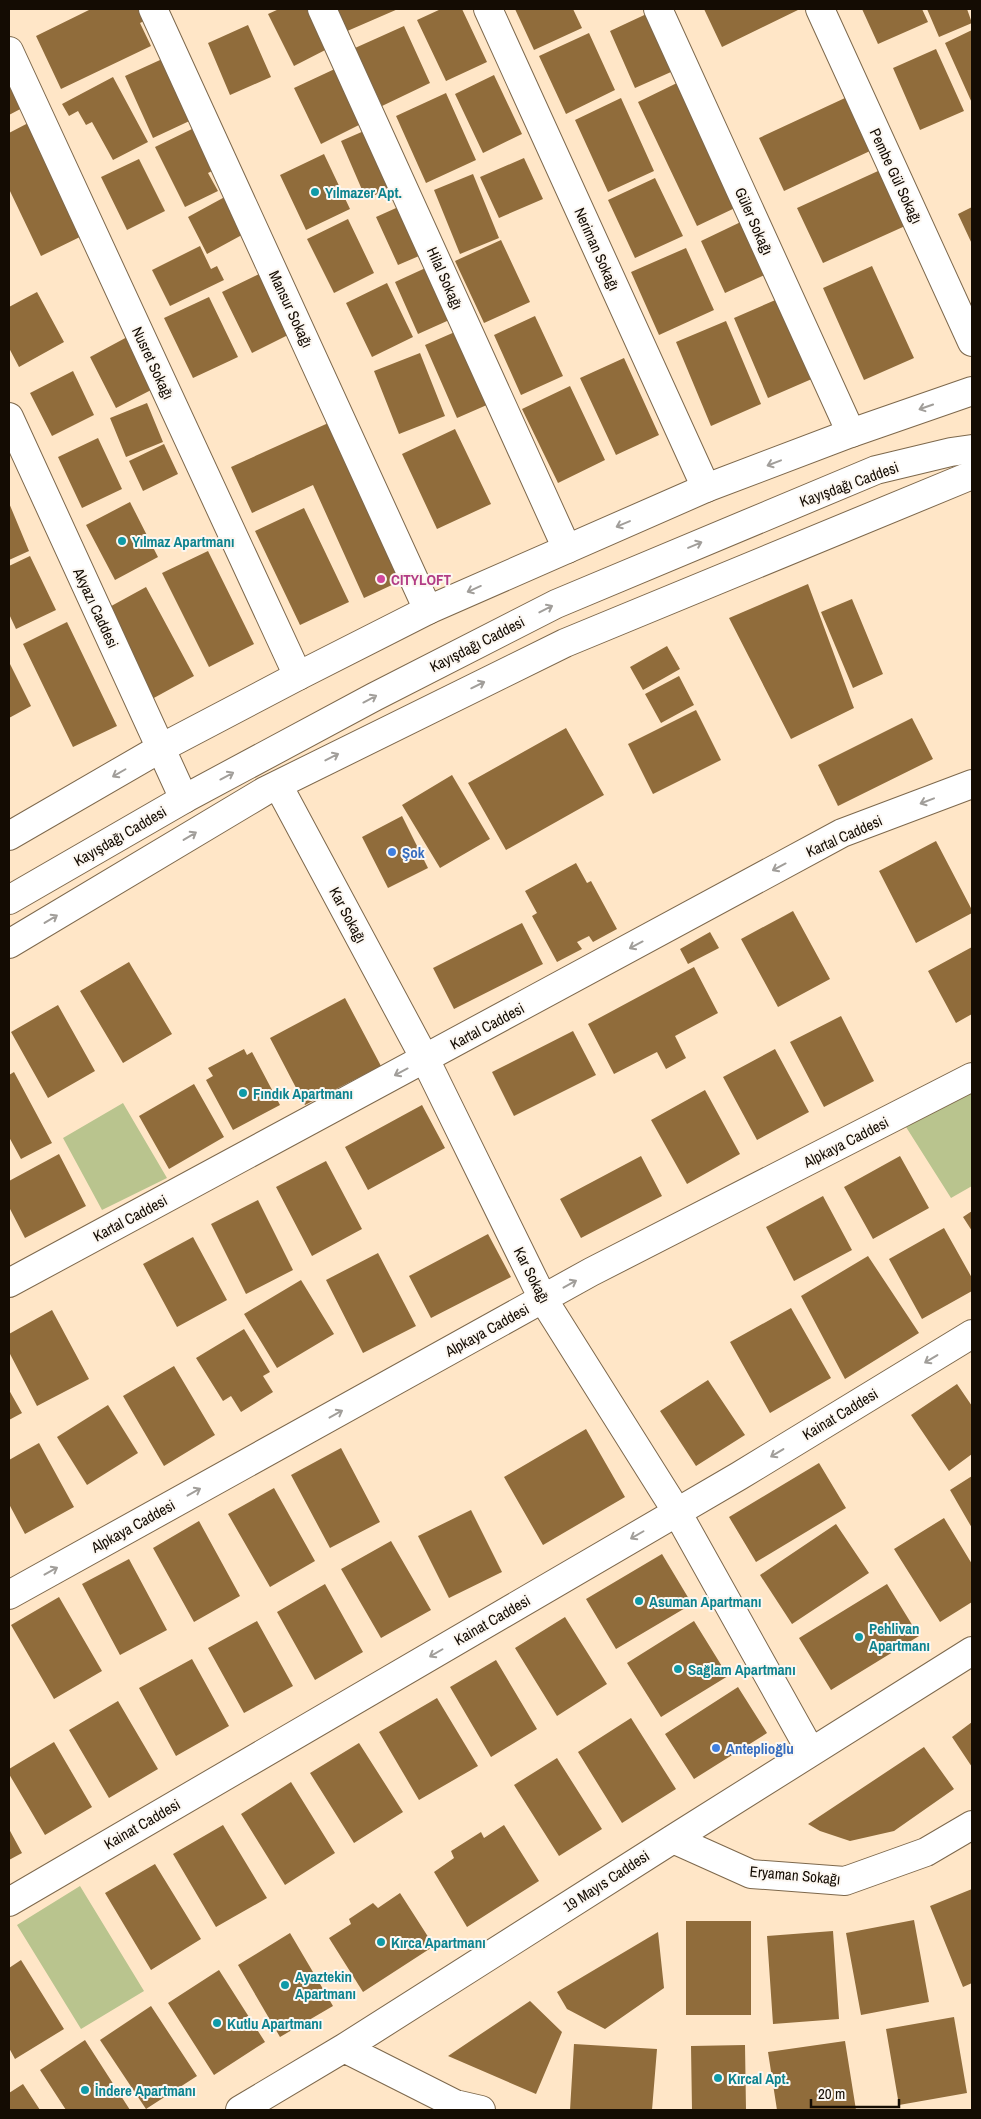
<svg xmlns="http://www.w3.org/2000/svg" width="981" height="2119" font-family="'Archivo Narrow',sans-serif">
<rect width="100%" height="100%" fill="#ffe6c7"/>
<path fill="#b9c48e" d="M972,1088V1186L951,1198L906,1127Z
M123,1103L167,1178L102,1210L63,1138Z
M80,1886L144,1991L81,2029L17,1925Z"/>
<path fill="#906c3b" d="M91,9H150L154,16L140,23L151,46L61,89L36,36Z
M279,9H314L333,46L294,66L268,14Z
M336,9H398L345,32Z
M441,9H462L487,62L446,81L417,20Z
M515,9H573L582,28L534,50Z
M704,9H800L722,47Z
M862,9H922L928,22L878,44Z
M927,9H967L972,23L939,37Z
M655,10L680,68L635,88L610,31Z
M248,25L271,77L230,95L208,43Z
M404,26L430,83L382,106L355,48Z
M972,30V103L945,43Z
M589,33L615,90L566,114L539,56Z
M936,49L964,111L920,130L893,68Z
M171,55L198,117L153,138L125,76Z
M339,67L365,122L321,144L294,88Z
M9,73L26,106L9,115Z
M494,75L522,134L483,153L455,94Z
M113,77L148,142L113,160L92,122L86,125L78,111L69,116L62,104Z
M679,82L737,207L697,226L638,102Z
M446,93L476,160L426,183L396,116Z
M621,98L654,171L608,192L575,120Z
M845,98L870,151L784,191L759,138Z
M32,121L86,234L41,256L9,189V133Z
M373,127L398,185L366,199L341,141Z
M192,129L205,155L218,168L208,173L218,191L185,207L155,147Z
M324,154L350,209L306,230L280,175Z
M524,158L543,199L499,218L480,177Z
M139,159L165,211L127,230L101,177Z
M889,166L914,222L823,263L797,208Z
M473,174L499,238L460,254L434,190Z
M655,178L683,236L635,258L608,200Z
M232,193L251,230L207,254L188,217Z
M405,204L426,253L398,265L376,217Z
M972,207V244L958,214Z
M348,219L374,273L334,293L307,239Z
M747,219L771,272L725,293L701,241Z
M501,240L530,302L484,323L455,261Z
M200,246L211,269L217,266L224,280L170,306L152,270Z
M686,248L714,310L659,335L631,272Z
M432,265L456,317L418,334L395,282Z
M872,266L914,358L864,380L823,288Z
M263,272L292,333L252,353L222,292Z
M387,283L413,337L372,357L346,303Z
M37,292L64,342L19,367L9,348V307Z
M787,295L821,375L768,398L734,318Z
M209,297L238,357L193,378L164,318Z
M535,316L563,376L521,395L494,335Z
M726,321L761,404L711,426L676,342Z
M464,328L496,401L457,418L425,345Z
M129,336L155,388L116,408L90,357Z
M420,353L445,416L399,434L374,371Z
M624,358L659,435L616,455L580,378Z
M73,371L94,415L52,436L30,393Z
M570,386L605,460L558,483L522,409Z
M147,403L163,442L126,457L110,418Z
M335,420L407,578L364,598L313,485L252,513L231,467Z
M455,429L491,504L437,529L402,454Z
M98,438L122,489L82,508L58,457Z
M164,444L178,474L143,491L129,461Z
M130,502L158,557L115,580L86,525Z
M9,503L29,551L9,560Z
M304,508L349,602L300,625L255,531Z
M208,551L254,644L209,667L162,573Z
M30,556L56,610L16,629L9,614V566Z
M808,584L854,708L791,739L729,618Z
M146,587L194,676L152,699L104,610Z
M852,599L883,674L853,688L821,612Z
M67,622L117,726L73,747L23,644Z
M667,646L680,669L643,690L630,667Z
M9,662L31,706L9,718Z
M679,676L694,705L661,723L645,694Z
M696,710L721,760L653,794L628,744Z
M912,718L933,759L838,806L818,765Z
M566,728L604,795L506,850L468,783Z
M452,775L490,839L440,868L402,805Z
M402,816L428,868L388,888L362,837Z
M936,841L972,910V913L916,943L879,871Z
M576,863L587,883L591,881L617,929L593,942L589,936L577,942L582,949L557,962L532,916L537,913L525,891Z
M793,911L830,979L778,1007L741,939Z
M522,923L543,964L454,1009L433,968Z
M710,932L719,948L688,964L680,949Z
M972,947V1014L956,1023L928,971Z
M129,962L172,1034L123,1063L80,991Z
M694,967L718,1013L675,1036L686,1058L666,1069L657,1052L614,1074L588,1024Z
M345,998L381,1066L305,1105L270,1038Z
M58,1005L95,1071L48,1098L11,1032Z
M841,1016L874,1081L824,1107L790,1042Z
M573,1031L596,1075L514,1116L492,1072Z
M244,1049L247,1055L252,1052L280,1105L233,1130L206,1080L213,1076L208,1068Z
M775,1049L809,1112L757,1140L723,1077Z
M14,1072L52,1143L21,1159L9,1137V1075Z
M194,1084L224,1137L169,1169L139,1116Z
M705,1090L740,1154L687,1184L651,1120Z
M422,1105L445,1148L368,1190L345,1147Z
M59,1154L86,1206L25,1238L9,1207V1181Z
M641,1156L662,1196L581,1238L560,1199Z
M900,1156L929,1208L873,1239L844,1187Z
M326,1161L362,1229L312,1256L276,1187Z
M823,1196L852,1250L794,1281L766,1227Z
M258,1200L293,1270L246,1294L211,1224Z
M972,1211V1231L963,1217Z
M944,1228L972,1278V1291L922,1319L889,1259Z
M488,1234L511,1277L431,1318L409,1276Z
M193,1237L227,1300L177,1327L143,1264Z
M378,1253L416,1326L363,1353L326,1280Z
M868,1256L919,1333L845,1379L801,1296Z
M301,1280L334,1334L277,1368L244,1314Z
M791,1308L831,1378L770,1413L730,1342Z
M52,1310L89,1379L37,1406L9,1352V1334Z
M244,1329L270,1372L263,1376L273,1392L241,1412L231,1396L223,1401L196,1358Z
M174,1366L215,1435L164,1466L123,1396Z
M708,1380L745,1435L696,1466L660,1411Z
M957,1384L972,1406V1454L949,1471L911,1415Z
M9,1390L22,1413L9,1420Z
M108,1405L138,1453L87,1485L57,1437Z
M586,1429L625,1497L543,1545L504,1477Z
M39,1443L74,1507L25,1534L9,1504V1460Z
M341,1448L380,1522L330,1548L291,1475Z
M819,1463L846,1508L756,1562L729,1517Z
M972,1476V1528L950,1490Z
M274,1488L315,1561L270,1587L228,1514Z
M471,1510L502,1572L449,1598L418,1536Z
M944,1518L972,1564V1602L940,1622L894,1549Z
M199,1521L240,1596L194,1622L153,1548Z
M836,1524L869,1573L792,1624L760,1575Z
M391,1541L431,1610L381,1638L341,1569Z
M662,1554L692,1604L616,1649L586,1599Z
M129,1559L167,1630L120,1655L82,1584Z
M325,1584L363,1652L315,1680L277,1612Z
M887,1584L919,1636L831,1690L799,1638Z
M59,1597L102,1671L54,1699L11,1625Z
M565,1617L607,1684L557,1716L515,1648Z
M257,1621L293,1686L244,1713L208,1648Z
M694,1621L728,1676L661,1717L627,1663Z
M192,1659L229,1726L176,1756L139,1688Z
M496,1660L537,1729L491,1757L450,1687Z
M738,1687L767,1733L694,1779L665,1734Z
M437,1698L478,1766L419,1800L379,1732Z
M118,1701L158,1769L109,1798L69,1730Z
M631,1718L676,1789L622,1823L578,1752Z
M972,1722V1767L952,1737Z
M54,1742L92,1807L45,1835L9,1774V1769Z
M359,1743L403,1812L354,1843L310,1773Z
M924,1747L954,1789L894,1831L850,1841L820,1831L808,1824Z
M557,1758L602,1829L559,1856L514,1785Z
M291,1782L335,1853L285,1885L241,1814Z
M223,1825L267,1898L216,1927L173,1854Z
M504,1825L539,1881L467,1927L434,1872L454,1858L451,1851L481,1832L484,1838Z
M9,1829L22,1853L9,1860Z
M155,1864L201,1939L151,1970L105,1893Z
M972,1889V1983L963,1987L930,1906Z
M400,1893L434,1946L363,1992L329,1938L351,1924L349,1919L373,1903L378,1908Z
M914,1920L929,2002L861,2015L846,1933Z
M686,1921H751V2015H686Z
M833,1931L839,2019L773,2024L767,1936Z
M658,1932L664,1988L605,2029L567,2009L557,1992Z
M290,1933L333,2006L280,2037L238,1965Z
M21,1960L64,2029L15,2059L9,2048V1968Z
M219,1970L265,2042L214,2075L168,2003Z
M530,2001L562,2032L536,2094L448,2056Z
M151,2006L197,2076L146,2109L100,2040Z
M954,2017L967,2093L899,2105L886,2029Z
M85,2040L130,2110H66L40,2070Z
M845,2041L856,2110H777L768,2052Z
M574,2044L657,2049L652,2110H570Z
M745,2045L746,2110H692L691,2046Z
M23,2084L40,2110H9V2093Z"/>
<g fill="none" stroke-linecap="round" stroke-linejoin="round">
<defs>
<path id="minor" d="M153,9L428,610
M322,9L567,549
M488,9L706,488
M658,9L851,433
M820,9L972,342
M9,51L298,676
M9,417L184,799
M278,785L425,1059L543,1299L677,1512L811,1752
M9,944L265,791L565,643L972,475
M9,1283L842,833L972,784
M9,1595L591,1272L972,1077
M673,1839L751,1874L845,1881L926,1852L972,1825
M9,1902L739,1476L972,1334
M344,2048L455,2104L481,2110
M240,2110L344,2048L673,1839L972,1651"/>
<path id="major" d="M9,836L161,748L298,676L428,610L706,488L851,433L972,391
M9,900L184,799L374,697L556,604L876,470L951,452L972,449"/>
</defs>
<use href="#minor" stroke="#7d684c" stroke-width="30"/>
<use href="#major" stroke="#7d684c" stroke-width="30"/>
<use href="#minor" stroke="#fff" stroke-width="28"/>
<use href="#major" stroke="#fff" stroke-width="28"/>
</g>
<defs><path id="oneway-shaft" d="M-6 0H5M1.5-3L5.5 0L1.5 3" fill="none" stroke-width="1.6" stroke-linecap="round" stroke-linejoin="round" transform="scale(1.25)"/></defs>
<g stroke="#a19e9a">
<use href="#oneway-shaft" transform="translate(926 407) rotate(161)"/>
<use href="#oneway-shaft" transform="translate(774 463) rotate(159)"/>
<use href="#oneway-shaft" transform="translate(623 524) rotate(157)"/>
<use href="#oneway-shaft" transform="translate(695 545) rotate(-23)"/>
<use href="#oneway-shaft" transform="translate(474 589) rotate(156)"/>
<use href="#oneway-shaft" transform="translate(546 609) rotate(-27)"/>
<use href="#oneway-shaft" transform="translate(478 685) rotate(-26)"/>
<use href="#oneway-shaft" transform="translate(370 699) rotate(-28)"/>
<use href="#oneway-shaft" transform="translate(332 757) rotate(-27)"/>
<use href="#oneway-shaft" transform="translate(119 773) rotate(150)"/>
<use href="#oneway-shaft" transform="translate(227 776) rotate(-28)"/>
<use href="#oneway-shaft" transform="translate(927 801) rotate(159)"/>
<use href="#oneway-shaft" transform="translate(190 836) rotate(-31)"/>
<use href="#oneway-shaft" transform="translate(779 867) rotate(152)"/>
<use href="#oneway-shaft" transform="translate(51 919) rotate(-31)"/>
<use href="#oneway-shaft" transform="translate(636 945) rotate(152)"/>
<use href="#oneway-shaft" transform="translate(401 1072) rotate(152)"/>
<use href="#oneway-shaft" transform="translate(570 1284) rotate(-29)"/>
<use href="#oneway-shaft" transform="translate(931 1359) rotate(149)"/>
<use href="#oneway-shaft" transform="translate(336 1414) rotate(-29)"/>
<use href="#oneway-shaft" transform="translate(777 1453) rotate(149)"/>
<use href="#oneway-shaft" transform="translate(194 1492) rotate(-29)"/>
<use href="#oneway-shaft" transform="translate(637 1535) rotate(150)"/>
<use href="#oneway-shaft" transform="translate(51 1571) rotate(-29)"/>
<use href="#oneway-shaft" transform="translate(436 1653) rotate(150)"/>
</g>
<g fill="#0f9aa8" stroke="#fcf7f1" stroke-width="2">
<circle cx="315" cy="192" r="5"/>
<circle cx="122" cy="541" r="5"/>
<circle cx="243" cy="1093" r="5"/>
<circle cx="639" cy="1601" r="5"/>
<circle cx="859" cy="1637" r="5"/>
<circle cx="678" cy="1669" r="5"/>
<circle cx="381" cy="1942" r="5"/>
<circle cx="285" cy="1985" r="5"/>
<circle cx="217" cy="2023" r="5"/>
<circle cx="718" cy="2078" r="5"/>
<circle cx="85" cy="2090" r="5"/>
</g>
<circle fill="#d1479c" stroke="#fcf7f1" stroke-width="2" cx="381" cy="579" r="5"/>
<g fill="#3f7fe0" stroke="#fcf7f1" stroke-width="2">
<circle cx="392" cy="852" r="5"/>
<circle cx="716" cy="1748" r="5"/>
</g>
<g text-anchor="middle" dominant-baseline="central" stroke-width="4" stroke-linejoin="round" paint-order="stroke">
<g font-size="15" fill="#140c03" stroke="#fcf7f1">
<text transform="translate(896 176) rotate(65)">Pembe Gül Sokağı</text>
<text transform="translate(754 221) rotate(66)">Güler Sokağı</text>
<text transform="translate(597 249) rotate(66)">Neriman Sokağı</text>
<text transform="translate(445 278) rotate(66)">Hilal Sokağı</text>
<text transform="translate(291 309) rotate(65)">Mansur Sokağı</text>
<text transform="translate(153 363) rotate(65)">Nusret Sokağı</text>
<text transform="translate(849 484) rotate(-20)">Kayışdağı Caddesi</text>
<text transform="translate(96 608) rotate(65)">Akyazı Caddesi</text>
<text transform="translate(477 644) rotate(-27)">Kayışdağı Caddesi</text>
<text transform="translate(120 836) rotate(-30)">Kayışdağı Caddesi</text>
<text transform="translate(844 836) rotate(-24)">Kartal Caddesi</text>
<text transform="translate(348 915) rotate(62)">Kar Sokağı</text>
<text transform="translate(487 1026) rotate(-28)">Kartal Caddesi</text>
<text transform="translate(846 1142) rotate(-27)">Alpkaya Caddesi</text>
<text transform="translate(130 1218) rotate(-28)">Kartal Caddesi</text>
<text transform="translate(532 1275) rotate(63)">Kar Sokağı</text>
<text transform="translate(487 1330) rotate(-29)">Alpkaya Caddesi</text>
<text transform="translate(840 1414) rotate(-31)">Kainat Caddesi</text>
<text transform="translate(133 1526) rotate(-29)">Alpkaya Caddesi</text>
<text transform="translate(492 1620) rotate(-30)">Kainat Caddesi</text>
<text transform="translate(142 1824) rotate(-30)">Kainat Caddesi</text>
<text transform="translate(795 1875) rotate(5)">Eryaman Sokağı</text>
<text transform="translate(606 1881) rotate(-33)">19 Mayıs Caddesi</text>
</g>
<g font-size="15" font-weight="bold" fill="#0d838f" stroke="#fcf7f1" text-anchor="start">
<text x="325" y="192">Yılmazer Apt.</text>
<text x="132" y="541">Yılmaz Apartmanı</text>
<text x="253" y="1093">Fındık Apartmanı</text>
<text x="649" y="1601">Asuman Apartmanı</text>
<text x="869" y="1628">Pehlivan<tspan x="869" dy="17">Apartmanı</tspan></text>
<text x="688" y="1669">Sağlam Apartmanı</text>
<text x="391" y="1942">Kırca Apartmanı</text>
<text x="295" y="1976">Ayaztekin<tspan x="295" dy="17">Apartmanı</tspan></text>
<text x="227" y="2023">Kutlu Apartmanı</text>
<text x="728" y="2078">Kırcal Apt.</text>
<text x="95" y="2090">İndere Apartmanı</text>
</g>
<g font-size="15" font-weight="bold" fill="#b23c85" stroke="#fcf7f1" text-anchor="start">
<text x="391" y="579">CITYLOFT</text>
</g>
<g font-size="15" font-weight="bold" fill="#366cbe" stroke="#fcf7f1" text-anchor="start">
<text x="402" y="852">Şok</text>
<text x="726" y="1748">Anteplioğlu</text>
</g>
</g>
<rect width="981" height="2119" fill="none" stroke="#140c03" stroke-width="20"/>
<path d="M811 2099v8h88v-8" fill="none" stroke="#140c03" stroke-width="2.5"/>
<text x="818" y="2099" font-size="15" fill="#140c03" stroke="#fcf7f1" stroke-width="4" paint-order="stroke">20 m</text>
</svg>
